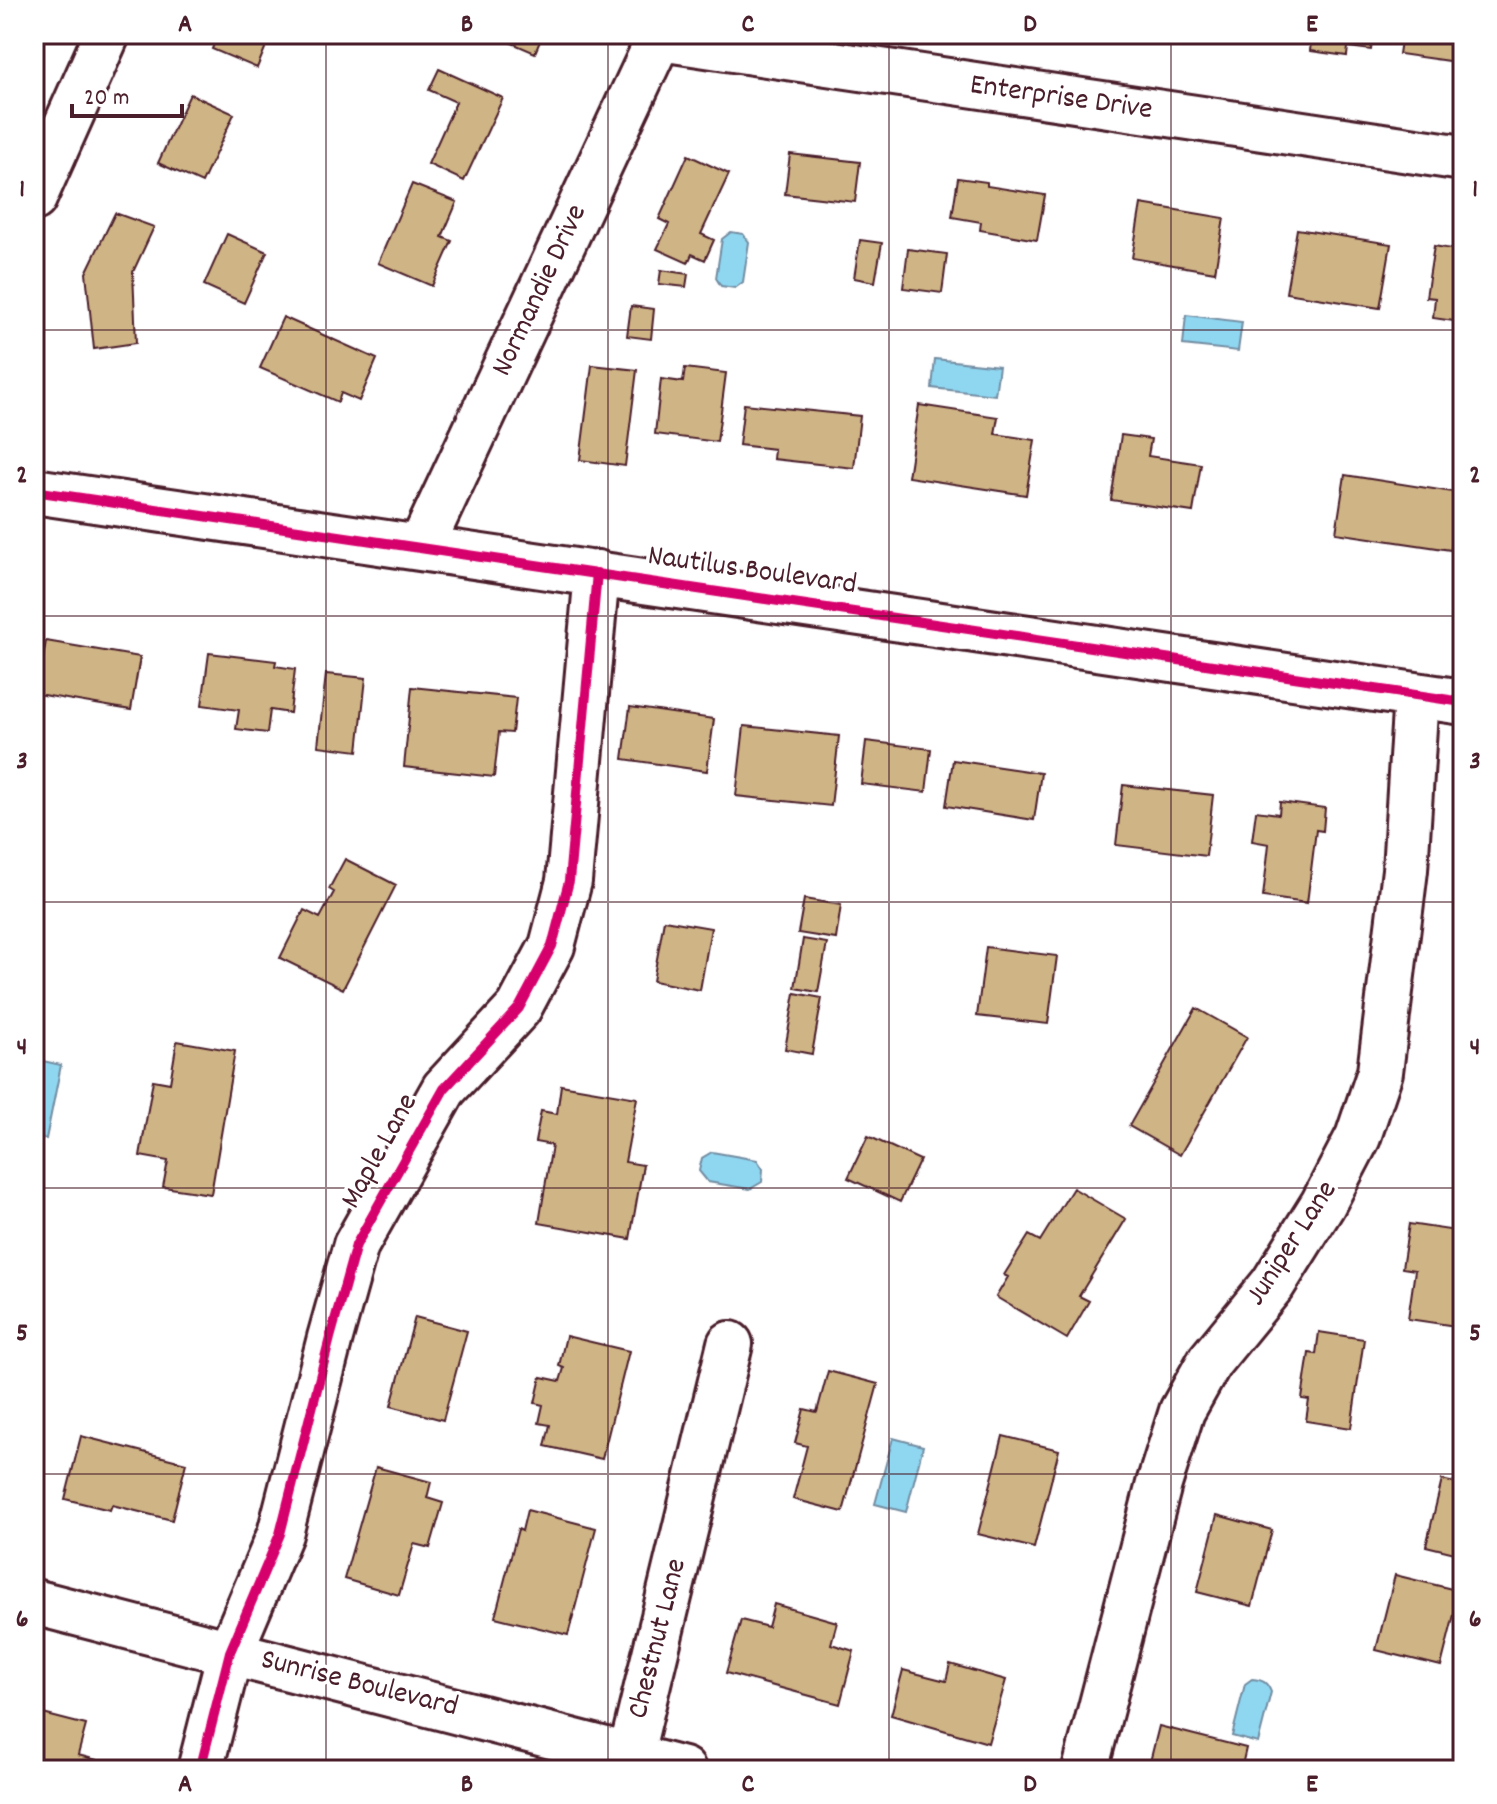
<svg xmlns="http://www.w3.org/2000/svg" width="1497" height="1804" font-family="Dekko,sans-serif">
<rect width="100%" height="100%" fill="#fff"/>
<filter id="ink" filterUnits="userSpaceOnUse"><feTurbulence type="fractalNoise" baseFrequency=".0125" numOctaves="2"/><feDisplacementMap in="SourceGraphic" scale="16" xChannelSelector="R" yChannelSelector="G"/><feConvolveMatrix kernelMatrix="1 2 1 2 8 2 1 2 1" color-interpolation-filters="sRGB"/></filter>
<g filter="url(#ink)">
<path fill="#8fd7f1" stroke="#738da2" stroke-width="2" d="M731,232L743,234L749,242L743,282L735,288L721,286L716,278L722,239Z
M1186,315L1242,322L1238,351L1183,345Z
M935,359L999,366L995,395L932,388Z
M34,1059L61,1065L46,1139L34,1136Z
M712,1152L757,1160L763,1169L762,1182L750,1189L708,1182L699,1171L702,1158Z
M893,1438L923,1446L906,1512L875,1504Z
M1252,1679C1263,1680 1267,1682 1271,1692L1258,1743L1232,1736L1245,1684Z"/>
<path fill="#cfb485" stroke="#4a1f2b" stroke-width="2" d="M218,34H271L257,68L212,49Z
M491,34H543L535,53Z
M1295,34H1373L1371,50L1348,47L1347,56L1310,51L1311,42L1295,40Z
M1402,34H1463V63L1399,54Z
M439,69L503,98L464,181L428,164L456,102L429,90Z
M190,94L234,114L202,183L158,163Z
M790,154L860,162L855,202L785,194Z
M688,155L729,174L701,234L714,240L705,260L692,254L688,263L657,249L669,224L659,219Z
M958,178L987,182V186L1045,195L1037,240L980,230L981,222L952,217Z
M412,184L457,202L442,237L452,241L432,286L378,263Z
M1141,204L1224,218L1215,272L1132,258Z
M115,213L154,227L133,272L136,343L94,349L86,273Z
M1297,229L1391,244L1380,308L1286,293Z
M227,234L267,252L244,303L204,285Z
M860,240L882,243L875,282L854,278Z
M1434,246L1463,251V309L1461,322L1433,318L1435,298L1426,297Z
M908,249L947,254L942,293L903,288Z
M661,270L688,274L686,287L659,284Z
M631,306L654,309L651,339L627,336Z
M283,317L377,359L359,401L341,393L338,402L260,368Z
M592,365L637,370L625,466L580,460Z
M685,368L726,373L717,442L655,434L661,379L683,382Z
M744,404L860,416L854,468L773,459L774,449L739,445Z
M919,405L998,417L995,434L1035,440L1026,495L908,477Z
M1121,435L1151,439L1148,456L1201,464L1193,512L1111,500Z
M1345,475L1459,493L1451,550L1336,533Z
M46,641L140,657L131,710L37,694Z
M209,653L276,661L275,666L295,669L290,713L270,710L267,733L236,729L239,710L202,705Z
M326,674L366,678L358,751L318,746Z
M412,687L516,698L512,733L499,732L494,777L404,767Z
M630,707L714,719L707,771L623,759Z
M744,726L839,736L831,806L736,796Z
M866,741L931,749L926,792L861,784Z
M953,760L1041,773L1034,820L946,806Z
M1123,785L1213,795L1206,856L1116,845Z
M1280,802L1325,808L1323,831L1316,830L1307,903L1263,897L1269,844L1252,841L1256,811L1279,814Z
M345,859L396,885L343,989L280,958L304,910L320,918L334,892L329,889Z
M804,899L841,905L836,939L798,933Z
M664,920L711,928L700,990L653,981Z
M803,939L827,943L818,992L795,988Z
M986,947L1057,956L1048,1024L977,1016Z
M795,993L822,998L812,1054L785,1049Z
M1196,1008L1247,1037L1180,1155L1129,1126Z
M177,1041L235,1051L211,1194L163,1187L168,1161L140,1156L153,1080L170,1083Z
M561,1085L637,1098L625,1162L643,1165L630,1239L539,1223L552,1145L535,1142L541,1111L557,1114Z
M868,1136L920,1160L900,1202L848,1178Z
M1073,1188L1126,1219L1079,1296L1089,1301L1067,1339L996,1297L1008,1277L1004,1275L1029,1235L1040,1241Z
M34,1215L46,1219L34,1256Z
M1409,1224L1463,1232V1327L1408,1319L1415,1270L1402,1268Z
M415,1317L467,1331L443,1420L391,1406Z
M1319,1332L1364,1339L1351,1428L1306,1421L1309,1400L1302,1399L1309,1353L1316,1354Z
M566,1336L629,1351L602,1459L545,1446L550,1425L539,1423L543,1405L535,1403L541,1377L560,1381L564,1368L559,1366Z
M828,1371L878,1384L843,1512L793,1499L807,1446L795,1443L804,1409L817,1412Z
M81,1436L186,1463L172,1520L112,1505L110,1510L65,1499Z
M1003,1436L1059,1450L1034,1548L978,1534Z
M376,1467L431,1482L427,1498L443,1503L430,1548L414,1544L399,1595L344,1579Z
M1442,1480L1463,1485V1555L1426,1546Z
M527,1510L596,1528L568,1635L495,1617L518,1529L522,1531Z
M1217,1515L1272,1530L1252,1606L1197,1592Z
M1395,1575L1460,1591L1441,1666L1376,1650Z
M774,1604L837,1622L831,1644L854,1651L840,1704L726,1673L741,1620L768,1627Z
M950,1664L1006,1680L988,1743L891,1715L903,1670L946,1681Z
M43,1714L86,1725L78,1755L97,1760L95,1770H34V1751Z
M1159,1726L1246,1748L1241,1770H1148Z"/>
<g fill="none" stroke-linecap="round" stroke-linejoin="round">
<defs>
<path id="minor" d="M660,38L1463,158
M34,198L107,34
M34,491L1463,702
M421,547L661,34
M34,1602L683,1770
M200,1770L230,1652L280,1534L330,1338L356,1245L444,1089L519,1008L552,946L569,881L597,573
M627,1770L730,1344
M1085,1770L1159,1484L1182,1411L1210,1361L1273,1284L1323,1204L1358,1137L1380,1072L1405,870L1416,695"/>
</defs>
<use href="#minor" stroke="#4a1f2b" stroke-width="50"/>
<use href="#minor" stroke="#fff" stroke-width="44"/>
<defs>
<path id="cycleway" d="M34,491L1463,702
M200,1770L230,1652L280,1534L330,1338L356,1245L444,1089L519,1008L552,946L569,881L597,573"/>
</defs>
<use href="#cycleway" stroke="#fff" stroke-width="15"/>
<use href="#cycleway" stroke="#d6006c" stroke-width="10"/>
</g>
</g>
<path fill="none" stroke="#4a1f2b" stroke-width="2" stroke-opacity="0.55" d="M326,34V1770M608,34V1770M889,34V1770M1171,34V1770M34,330H1463M34,616H1463M34,902H1463M34,1188H1463M34,1474H1463"/>
<g text-anchor="middle" dominant-baseline="central" stroke-width="7" stroke-linejoin="round" paint-order="stroke">
<g font-size="30" fill="#4a1f2b" stroke="#fff">
<text transform="translate(1061 99) rotate(8)">Enterprise Drive</text>
<text transform="translate(541 291) rotate(-65)">Normandie Drive</text>
<text transform="translate(752 572) rotate(8)">Nautilus Boulevard</text>
<text transform="translate(381 1152) rotate(-61)">Maple Lane</text>
<text transform="translate(1293 1244) rotate(-57)">Juniper Lane</text>
<text transform="translate(659 1639) rotate(-76)">Chestnut Lane</text>
<text transform="translate(359 1685) rotate(14)">Sunrise Boulevard</text>
</g>
</g>
<rect width="1497" height="1804" fill="none" stroke="#fff" stroke-width="88"/>
<path d="M72 104v12h110v-12" fill="none" stroke="#4a1f2b" stroke-width="4"/>
<text x="84" y="104" font-size="24" fill="#4a1f2b" stroke="#ffffff" stroke-width="6" paint-order="stroke">20 m</text>
<rect x="44" y="44" width="1409" height="1716" fill="none" stroke="#4a1f2b" stroke-width="3"/>
<g font-size="26" text-anchor="middle" font-weight="bold" fill="#4a1f2b">
<text x="185" y="31">A</text>
<text x="467" y="31">B</text>
<text x="748" y="31">C</text>
<text x="1030" y="31">D</text>
<text x="1312" y="31">E</text>
<text x="22" y="196">1</text>
<text x="1475" y="196">1</text>
<text x="22" y="482">2</text>
<text x="1475" y="482">2</text>
<text x="22" y="768">3</text>
<text x="1475" y="768">3</text>
<text x="22" y="1054">4</text>
<text x="1475" y="1054">4</text>
<text x="22" y="1340">5</text>
<text x="1475" y="1340">5</text>
<text x="22" y="1626">6</text>
<text x="1475" y="1626">6</text>
<text x="185" y="1791">A</text>
<text x="467" y="1791">B</text>
<text x="748" y="1791">C</text>
<text x="1030" y="1791">D</text>
<text x="1312" y="1791">E</text>
</g>
</svg>
